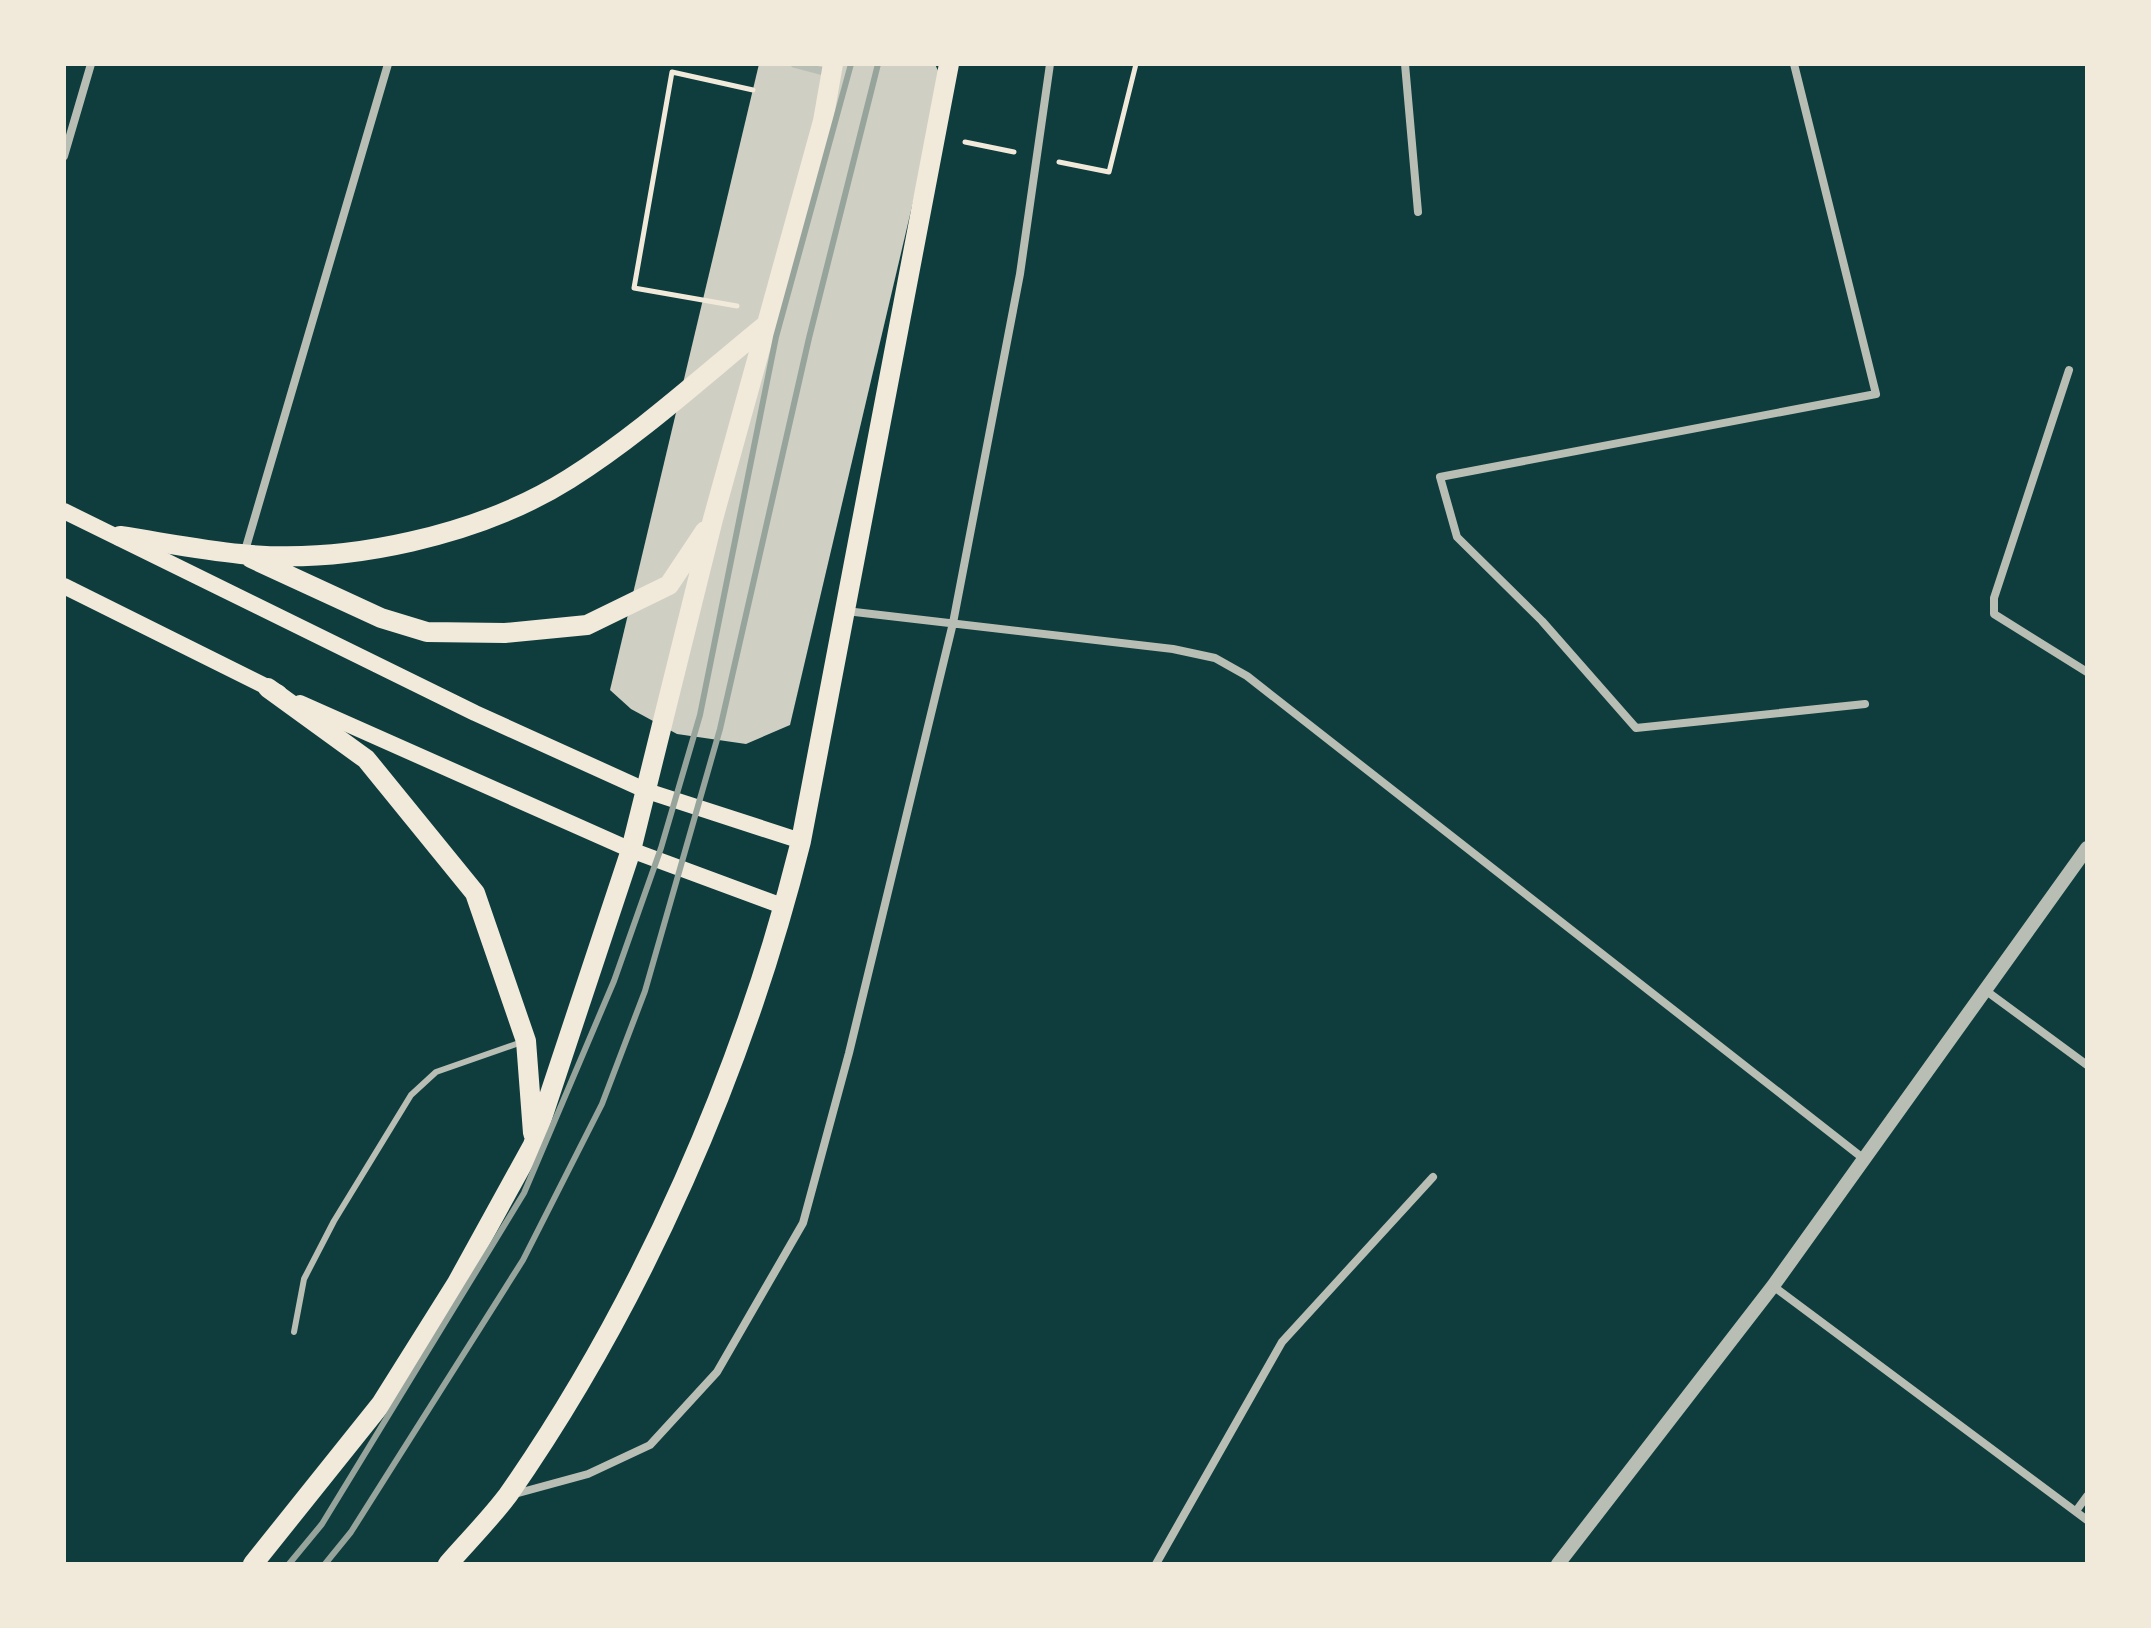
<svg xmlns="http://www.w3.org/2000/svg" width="2151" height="1628" font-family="'Space Grotesk',sans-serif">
<rect width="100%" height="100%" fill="#0f3d3e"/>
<path fill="#cfcfc3" d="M759,64H935L939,73L929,134L790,725L746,744L677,734L631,709L610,690Z"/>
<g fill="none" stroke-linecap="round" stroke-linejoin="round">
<path stroke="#f1e9da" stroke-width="5" d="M965,142L1014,152
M1059,162L1109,172L1136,64
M737,306L634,288L672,72L753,90"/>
<path stroke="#b8beb3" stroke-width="6" d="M294,1332L304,1279L334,1221L411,1095L436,1072L522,1042"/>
<path stroke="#b8beb3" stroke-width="8" d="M795,64L829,73
M1405,64L1418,212
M1794,64L1876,394L1440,477L1457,537L1542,621L1636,728L1865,704
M64,156L91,64
M2069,370L1994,598V614L2087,672
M244,554L388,64
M846,611L1173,649L1215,658L1247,676L1864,1159
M1985,990L2087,1065
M1773,1286L2087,1520
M511,1495L588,1474L650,1445L717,1372L803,1223L849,1053L953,623L1020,274L1050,64
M2076,1511L2087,1496
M1156,1564L1282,1342L1433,1177"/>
<path stroke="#b8beb3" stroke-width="14" d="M1558,1564L1773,1286L2087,848"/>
<path stroke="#f1e9da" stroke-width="16" d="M64,511L475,713L647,791L801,841
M64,586L279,693
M300,703L631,850L785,907"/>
<path stroke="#f1e9da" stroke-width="20" d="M120,536C160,542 201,550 241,554C346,565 480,535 569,479C639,435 702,377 766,325
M251,558L381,618L427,632L505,633L587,625L669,585L705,531
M268,688L366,759L475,893L526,1041L533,1133
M253,1564L381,1404L457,1283L533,1145L631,850L713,519L823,121L833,64
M448,1564C468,1541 490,1519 508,1495C642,1303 745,1067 801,841L949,64"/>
<path stroke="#97a49c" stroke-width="6" d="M289,1564L322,1524L524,1193L614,981L661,848L700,715L776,337L851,64
M325,1564L351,1532L523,1260L602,1104L645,991L720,729L809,338L878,64"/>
</g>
<rect width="2151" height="1628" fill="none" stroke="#f1e9da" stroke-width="132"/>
</svg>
